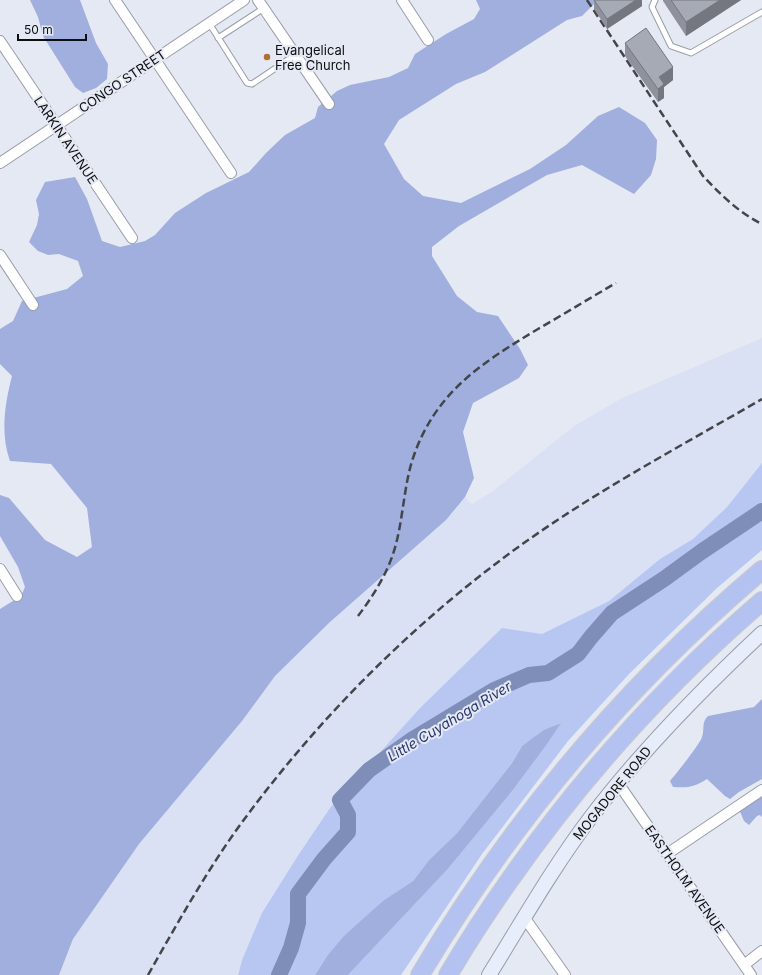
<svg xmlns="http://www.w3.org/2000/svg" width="762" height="975" font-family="Inter,sans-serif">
<rect width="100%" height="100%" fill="#e5e9f4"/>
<path fill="#dbe1f4" d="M762,338V463L727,507L693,539L660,559L609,601L542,634L502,629L419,709L330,808L299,854L242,960L237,975H59L73,939L139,844L242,721L275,676L330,622L446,520L465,497L472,504L493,491L574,426L622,398Z"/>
<path fill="#b8c6f2" d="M762,463V550L717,588L629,674L568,741L482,854L401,975H348L447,870L513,790L545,747L560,723L522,746L512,763L457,833L429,860L413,881L384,900L327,956L315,975H238L242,960L262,913L299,854L330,808L419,709L502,628L542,634L609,601L660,559L693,539L727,507Z"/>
<path fill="#a0afdd" d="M30,0H80L96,43L108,64L107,79L96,88L83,93L75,87L43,36L38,17Z
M476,0H598L582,16L567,20L485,72L456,84L399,120L384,144L404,179L423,196L461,203L530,169L566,145L598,116L619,107L645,123L657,140L656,159L651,175L634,194L582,165L547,175L459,226L432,247V256L457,296L477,312L498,316L520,349L528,365L519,378L473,403L463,432L474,478L465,497L446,520L330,622L275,676L242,721L139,844L73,939L59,975H0V609L21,596L25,587L18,567L0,536V495L9,498L45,540L77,557L92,547L87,508L51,464L10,461C0,433 5,403 12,376L0,364V329L13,321L22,301L67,289L83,276L78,261L59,254L48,255L38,251L29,242L37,225L39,214L36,200L45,182L75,177L87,199L102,241L120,247L145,241L155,235L175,213L206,193L249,172L266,153L285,135L315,118L318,107L337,91L350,85L389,77L408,68L415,54L446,34L474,19L480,9Z
M762,699V779L739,792L730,799L725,796L707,779C694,787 689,788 673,787L670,781C676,774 700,744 702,737C705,728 701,723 708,716L754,707Z
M561,723L545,747L513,790L447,870L348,975H315L327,956L344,936L384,900L413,881L429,860L457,833L512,763L522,746L544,730Z
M762,794V817L760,815L757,816L749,825L744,821L739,809Z"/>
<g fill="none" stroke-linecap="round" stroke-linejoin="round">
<path stroke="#7f8db9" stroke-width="16" d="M279,975L291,948L298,923V894L324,859L348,832V815L340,800L369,770L413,739L494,690L529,675L548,673L578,654L591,637L612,613L664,579L701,552L762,511"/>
<defs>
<path id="lane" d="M655,0L652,7L671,46L691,53L762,12
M209,23L247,83L252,84L295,55
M218,38L264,8"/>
<path id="street" d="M115,0L231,173
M258,0L329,104
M402,0L428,40
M0,41L132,238
M0,163L244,0
M0,255L33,305
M0,569L17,596
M618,783L751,975
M667,854L762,790
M524,917L565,975
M744,965L762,951"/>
<path id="secondary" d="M489,975C522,922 553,867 591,817C642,750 701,690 762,633"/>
<path id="highway" d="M420,975C511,822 626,685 762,570
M448,975C467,943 487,912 509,881C581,778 667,683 762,601"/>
</defs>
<use href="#lane" stroke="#999da8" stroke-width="7"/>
<use href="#street" stroke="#999da8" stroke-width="12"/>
<use href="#secondary" stroke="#999da8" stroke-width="16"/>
<use href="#highway" stroke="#cacacb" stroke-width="20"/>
<use href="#lane" stroke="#fff" stroke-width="5"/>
<use href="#street" stroke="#fff" stroke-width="10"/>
<use href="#secondary" stroke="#e8edfb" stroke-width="14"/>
<use href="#highway" stroke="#b3c2f1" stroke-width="18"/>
<path stroke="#43454a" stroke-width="2.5" stroke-dasharray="8 4" stroke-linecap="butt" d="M587,0L703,176C720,194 739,213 762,224
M358,616C374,595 389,571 396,544C403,517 404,488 412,461C434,393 480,364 538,329C564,314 590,298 616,283
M148,975C177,924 206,872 240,825C314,724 402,634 502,559C583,498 674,450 762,399"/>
</g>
<path fill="#8f929c" d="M594,0H642V6L607,29L594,9Z
M663,0H741L686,36L663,1Z
M625,43L673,80L664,87V98L658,102L625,56Z"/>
<path fill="#74777f" d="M636,0H642V6L607,29V19Z
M720,0H741L686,36V22Z
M673,67V80L664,87V98L658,102V89L659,77Z"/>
<path fill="#a6aab5" stroke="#74777f" d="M594,0H636L607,19Z
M671,0H720L686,22Z
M646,28L673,67L659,77L664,84L658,89L625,43Z"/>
<circle fill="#ae6f35" stroke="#e5e9f4" stroke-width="1.5" cx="267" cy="57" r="4"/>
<g text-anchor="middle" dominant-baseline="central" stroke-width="4" stroke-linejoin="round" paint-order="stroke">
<g font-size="13" fill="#0c0e11" stroke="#e5e9f4" text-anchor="start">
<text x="275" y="50">Evangelical<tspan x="275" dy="15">Free Church</tspan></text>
</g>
<g font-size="13" fill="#0c0e11" stroke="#e5e9f4">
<text transform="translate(122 81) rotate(-34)">CONGO STREET</text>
<text transform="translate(66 140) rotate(56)">LARKIN AVENUE</text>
<text transform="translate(612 793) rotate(-51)">MOGADORE ROAD</text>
<text transform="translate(685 879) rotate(55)">EASTHOLM AVENUE</text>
</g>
<g font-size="14" font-style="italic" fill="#28356d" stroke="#e5e9f4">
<text transform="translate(449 721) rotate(-31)">Little Cuyahoga River</text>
</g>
</g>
<path d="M18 34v6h68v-6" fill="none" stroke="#0c0e11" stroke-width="2"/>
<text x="24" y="34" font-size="12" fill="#0c0e11" stroke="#e5e9f4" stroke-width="3" paint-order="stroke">50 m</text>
</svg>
